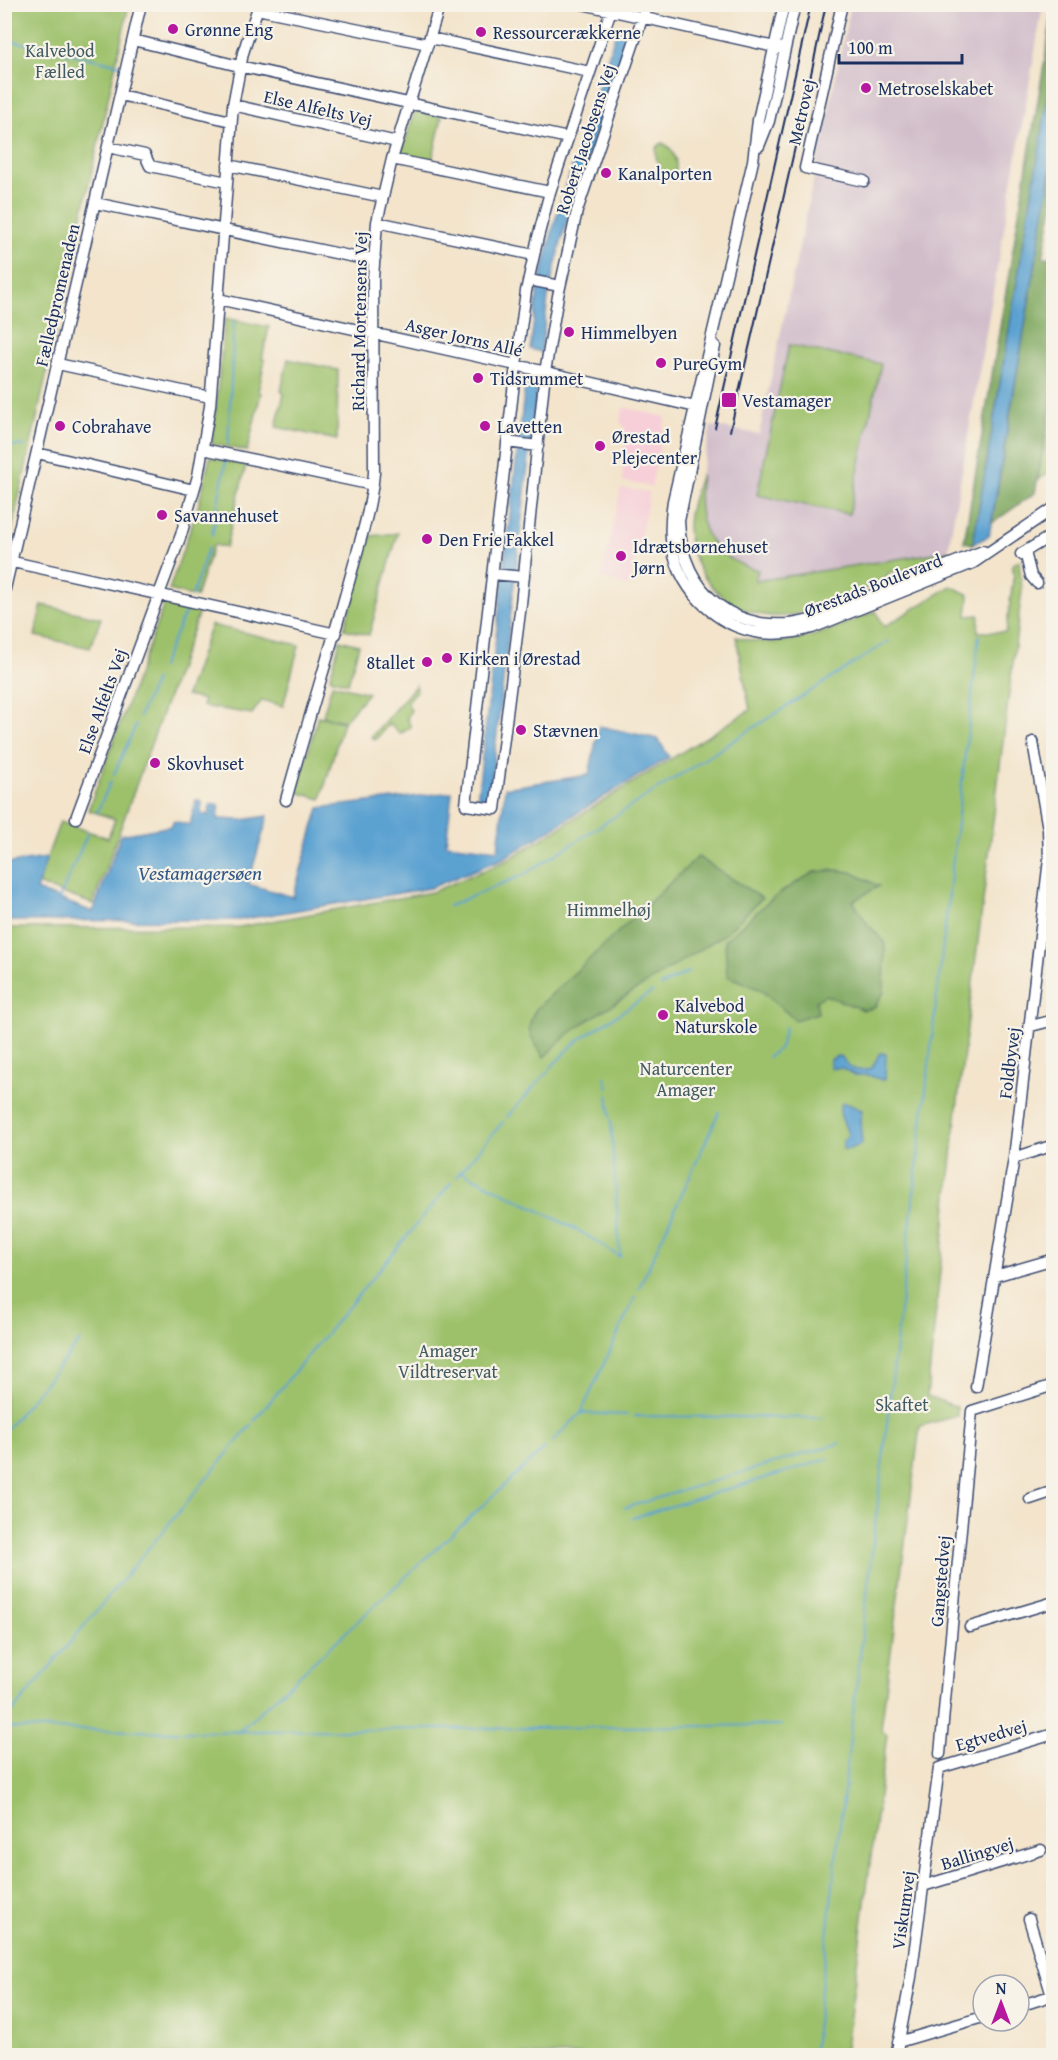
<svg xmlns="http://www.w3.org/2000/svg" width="1058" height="2060" font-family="'Gentium Book Plus',serif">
<rect width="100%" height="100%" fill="#f7f3e8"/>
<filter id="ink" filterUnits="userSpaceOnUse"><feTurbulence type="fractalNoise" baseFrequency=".0167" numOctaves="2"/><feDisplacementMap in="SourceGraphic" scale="12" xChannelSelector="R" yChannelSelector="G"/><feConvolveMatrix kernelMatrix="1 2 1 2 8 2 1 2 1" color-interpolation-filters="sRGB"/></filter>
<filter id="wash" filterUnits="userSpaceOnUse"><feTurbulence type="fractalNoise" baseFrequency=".008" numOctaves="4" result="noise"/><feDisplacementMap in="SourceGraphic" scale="24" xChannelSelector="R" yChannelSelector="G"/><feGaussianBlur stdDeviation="1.35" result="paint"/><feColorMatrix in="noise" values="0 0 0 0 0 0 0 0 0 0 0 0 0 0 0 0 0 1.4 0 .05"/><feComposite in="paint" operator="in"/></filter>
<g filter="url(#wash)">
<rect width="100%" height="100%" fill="#f3e4cb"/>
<path fill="#f6cfd8" d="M623,407L666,417L651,487L622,481L625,442V428L620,421Z
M621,488L650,492L629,586L610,581L602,577Z"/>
<path fill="#d1bdca" d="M851,5H1043L948,551L754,581L758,570L732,561L713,545L705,533L698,507L701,474L711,426L759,434Z"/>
<path fill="#9dc16b" stroke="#5c7864" stroke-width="1.5" d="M5,4L129,5L5,560L4,5Z
M415,111L442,117L432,161L401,154Z
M662,143C673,147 677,159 676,170L670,175C658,172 655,160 656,148Z
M225,318L269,327L262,359L265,360L258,392L261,393L247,451L212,444Z
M789,345L881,364L849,514L757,495Z
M288,359L338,370L337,440L276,427L284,394L281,391Z
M1053,388V470L1038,480L1040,467Z
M210,457L246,465L226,547L213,545L196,597L169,590L198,507Z
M701,474C694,524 707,557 758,570L755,581L948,551L953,555L921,564L897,573L895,571L888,573V577C864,590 811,614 785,616C734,620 690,579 688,528C688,509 695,492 701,474Z
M398,533L369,635L344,629L371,536Z
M1019,560L1022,590L957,1108L927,1396L957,1407V1416L920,1426L881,1729L887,1734L845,2055H5L4,928L239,927L432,892L506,861L750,710L736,637C790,652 827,631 876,611L884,627L951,586L969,595L967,616L979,615L978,632H1006L1014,573L1012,565Z
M165,602L200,609L93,904L37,884L60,822L108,838L115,819L88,810Z
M42,605L101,618L90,648L35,636Z
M211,625L299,645L283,706L262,700L252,714L202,706L204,700L186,696Z
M340,640L359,645L348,683L330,678Z
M332,684L368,693L344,721L323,716Z
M416,685V692L407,702L411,710L407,718L411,727L400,734L389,724L375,740L371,737Z
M318,716L343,722L321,799L297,792Z"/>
<path fill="#7ea75f" stroke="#4c6b5e" stroke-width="1.5" d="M1053,10V69L973,544L964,542Z
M1053,160V205L1043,257L1053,258V391L1035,493L992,523Z
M698,857L762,898L725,934L588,1020L566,1036L544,1057C531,1038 523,1031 536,1009Z
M835,870L851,872L879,886L853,901L868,925L885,942L884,992L874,1008L863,1010L825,995L816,1001L818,1013L795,1020L761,990L727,976L725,940L768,902L786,889L814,872Z"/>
<path fill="#5ba2d1" stroke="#3b6898" stroke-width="1.5" d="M617,29L629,31L565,227L549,291L541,352L530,349L538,290L554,224Z
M1053,69V160L989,536L973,544Z
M525,385L537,388L489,802L477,801Z
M599,726L658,739L669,757L504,858L430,888L239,920L5,921V864L47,858L36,890L93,912L121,835L172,826L173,821L190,825L196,800L202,802L201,814L209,815L210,804L219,805L218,819L242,820L268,816L248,884L293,897L319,808L452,792L446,844L498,850L505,788L589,775Z
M882,1053L886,1054L885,1079L882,1080L868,1075H854L842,1068H830V1060L837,1056L842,1057C849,1070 858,1073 872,1068L879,1054Z
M842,1103H845L862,1110L860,1121L862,1142L860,1145L846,1150L843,1149V1142L848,1135C846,1123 836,1115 842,1103Z"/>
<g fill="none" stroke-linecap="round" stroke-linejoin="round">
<path stroke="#5ba2d1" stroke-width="2" d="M4,39L121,65
M228,444L234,321
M4,445L25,446
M212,535L226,460
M192,596L208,548
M161,667L187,608
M139,717L155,680
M114,774L136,725
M97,812L111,781
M59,899L88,833
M449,906L525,874L889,641
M661,986L688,972
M768,1057L780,1048L785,1027
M551,1067L576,1042L652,992
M605,1077L608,1088
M608,1094L610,1117
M507,1117L549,1070
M611,1121L620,1257
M461,1171L583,1233L620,1257
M456,1177L503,1122
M639,1288L719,1112
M581,1413L627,1415
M634,1416L823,1418
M254,1421L451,1183
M4,1432L80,1341
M552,1442L581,1413L635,1297
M624,1508L840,1443
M632,1518L828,1459
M4,1722L251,1425
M4,1728L178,1732
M183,1732L781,1725
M237,1733L545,1448
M813,2056L979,636"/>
</g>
</g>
<g filter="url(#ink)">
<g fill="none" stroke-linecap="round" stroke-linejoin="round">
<defs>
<path id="minor" d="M582,4L784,49
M613,4L550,192L538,237L526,291L516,365L466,805L495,809L521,604L545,372L558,296L577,211L647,4
M784,4L758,120L753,161L673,501C671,514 670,526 671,539C676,586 714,627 761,633C779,635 795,633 812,628L973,563L1054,508
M842,4L805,168L864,181
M257,9L428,44
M430,38L590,72
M133,40L239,66L568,138
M120,95L231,121
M233,105L397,142
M759,146L769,121L795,4
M108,147L145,155L150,166L227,182
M392,159L550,192
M228,165L383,197
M95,203L359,258H375
M377,222L534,255
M529,280L560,286
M218,299L516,365L700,408
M715,346L679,521C681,594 739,639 810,620L983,551
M58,364L210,397
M507,442L538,446
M203,449L373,485
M37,453L194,490
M1025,552L1031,576L1037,583
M1021,554L1054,534
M13,562L336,634
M492,574L524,577
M4,593L141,4
M286,800C307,723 331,648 352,571C361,538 371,507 374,473L373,278L377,222L392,159L440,4
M76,818L181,535L198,476L210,406L233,105L243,53L259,4
M1031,1026L1054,1020
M1014,1158L1054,1145
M995,1276L1054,1259
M976,1387L1014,1158L1049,859L1048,829L1033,742
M1030,1499L1054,1491
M970,1627L1054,1602
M940,1754L972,1411L1054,1385
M923,1886L1041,1850
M1029,1919L1052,1996
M1019,2006L1054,1995
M898,2042L983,2017
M896,2056L911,1977L939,1768L1054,1734"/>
</defs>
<use href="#minor" stroke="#3b4a6e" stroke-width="13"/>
<use href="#minor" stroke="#fff" stroke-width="10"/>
<path stroke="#1b2f5e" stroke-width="2" d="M715,428L811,4
M730,431L801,121L826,4"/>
</g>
</g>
<g fill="#b5179e" stroke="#f7f3e8" stroke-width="2">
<circle cx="173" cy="29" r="6"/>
<circle cx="481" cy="32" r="6"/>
<circle cx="866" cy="88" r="6"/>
<circle cx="606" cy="173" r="6"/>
<circle cx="569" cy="332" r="6"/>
<circle cx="661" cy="363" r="6"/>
<circle cx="478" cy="378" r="6"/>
<rect x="721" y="392" width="16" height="16" rx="3"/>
<circle cx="60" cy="426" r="6"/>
<circle cx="485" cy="426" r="6"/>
<circle cx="600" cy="446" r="6"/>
<circle cx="162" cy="515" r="6"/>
<circle cx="427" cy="539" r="6"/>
<circle cx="621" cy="556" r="6"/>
<circle cx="447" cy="658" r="6"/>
<circle cx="427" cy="662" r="6"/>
<circle cx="521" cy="730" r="6"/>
<circle cx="155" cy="763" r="6"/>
<circle cx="663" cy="1015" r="6"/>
</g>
<g text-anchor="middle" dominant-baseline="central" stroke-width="4.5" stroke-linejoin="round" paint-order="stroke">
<g font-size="18" fill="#1b2f5e" stroke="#f7f3e8" text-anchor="start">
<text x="185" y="29">Grønne Eng</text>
<text x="493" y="32">Ressourcerækkerne</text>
<text x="878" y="88">Metroselskabet</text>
<text x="618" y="173">Kanalporten</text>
<text x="581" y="332">Himmelbyen</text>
<text x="673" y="363">PureGym</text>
<text x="490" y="378">Tidsrummet</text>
<text x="742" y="400">Vestamager</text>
<text x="72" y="426">Cobrahave</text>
<text x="497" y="426">Lavetten</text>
<text x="612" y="436">Ørestad<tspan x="612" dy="21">Plejecenter</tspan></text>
<text x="174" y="515">Savannehuset</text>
<text x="439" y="539">Den Frie Fakkel</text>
<text x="633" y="546">Idrætsbørnehuset<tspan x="633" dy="21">Jørn</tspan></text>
<text x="459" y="658">Kirken i Ørestad</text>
<text x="415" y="662" text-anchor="end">8tallet</text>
<text x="533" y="730">Stævnen</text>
<text x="167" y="763">Skovhuset</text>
<text x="675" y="1005">Kalvebod<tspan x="675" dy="21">Naturskole</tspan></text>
</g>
<g font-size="18" fill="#425b62" stroke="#f7f3e8">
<text x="60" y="50">Kalvebod<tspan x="60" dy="21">Fælled</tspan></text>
<text x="609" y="909">Himmelhøj</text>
<text x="686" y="1068">Naturcenter<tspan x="686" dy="21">Amager</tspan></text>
<text x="448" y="1350">Amager<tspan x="448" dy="21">Vildtreservat</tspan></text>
<text x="902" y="1404">Skaftet</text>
</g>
<g font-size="18" fill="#1b2f5e" stroke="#f7f3e8">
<text transform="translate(318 108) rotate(13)">Else Alfelts Vej</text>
<text transform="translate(801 112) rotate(-77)">Metrovej</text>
<text transform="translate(585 139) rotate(-72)">Robert Jacobsens Vej</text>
<text transform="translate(57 295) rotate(-77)">Fælledpromenaden</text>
<text transform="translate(359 321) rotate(-89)">Richard Mortensens Vej</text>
<text transform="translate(464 337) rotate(13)">Asger Jorns Allé</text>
<text transform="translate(873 585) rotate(-21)">Ørestads Boulevard</text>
<text transform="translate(102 701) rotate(-70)">Else Alfelts Vej</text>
<text transform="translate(1009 1063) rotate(-83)">Foldbyvej</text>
<text transform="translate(940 1581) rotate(-85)">Gangstedvej</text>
<text transform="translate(991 1735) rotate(-16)">Egtvedvej</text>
<text transform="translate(977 1853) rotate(-17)">Ballingvej</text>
<text transform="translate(903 1910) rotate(-82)">Viskumvej</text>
</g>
<g font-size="20" font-style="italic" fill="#315786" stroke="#f7f3e8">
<text x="200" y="872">Vestamagersøen</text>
</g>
</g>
<rect width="1058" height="2060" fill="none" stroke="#f7f3e8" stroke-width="24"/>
<g transform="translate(1001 2003)"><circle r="28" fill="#f7f3e8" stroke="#9fa5b1" stroke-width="1.5"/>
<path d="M0-4.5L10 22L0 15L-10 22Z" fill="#b5179e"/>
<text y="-9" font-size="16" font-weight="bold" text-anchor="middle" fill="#1b2f5e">N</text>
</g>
<path d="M839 54v9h123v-9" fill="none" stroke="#1b2f5e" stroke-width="3"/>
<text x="848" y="54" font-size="18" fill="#1b2f5e" stroke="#f7f3e8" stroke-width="4.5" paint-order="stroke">100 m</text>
</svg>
